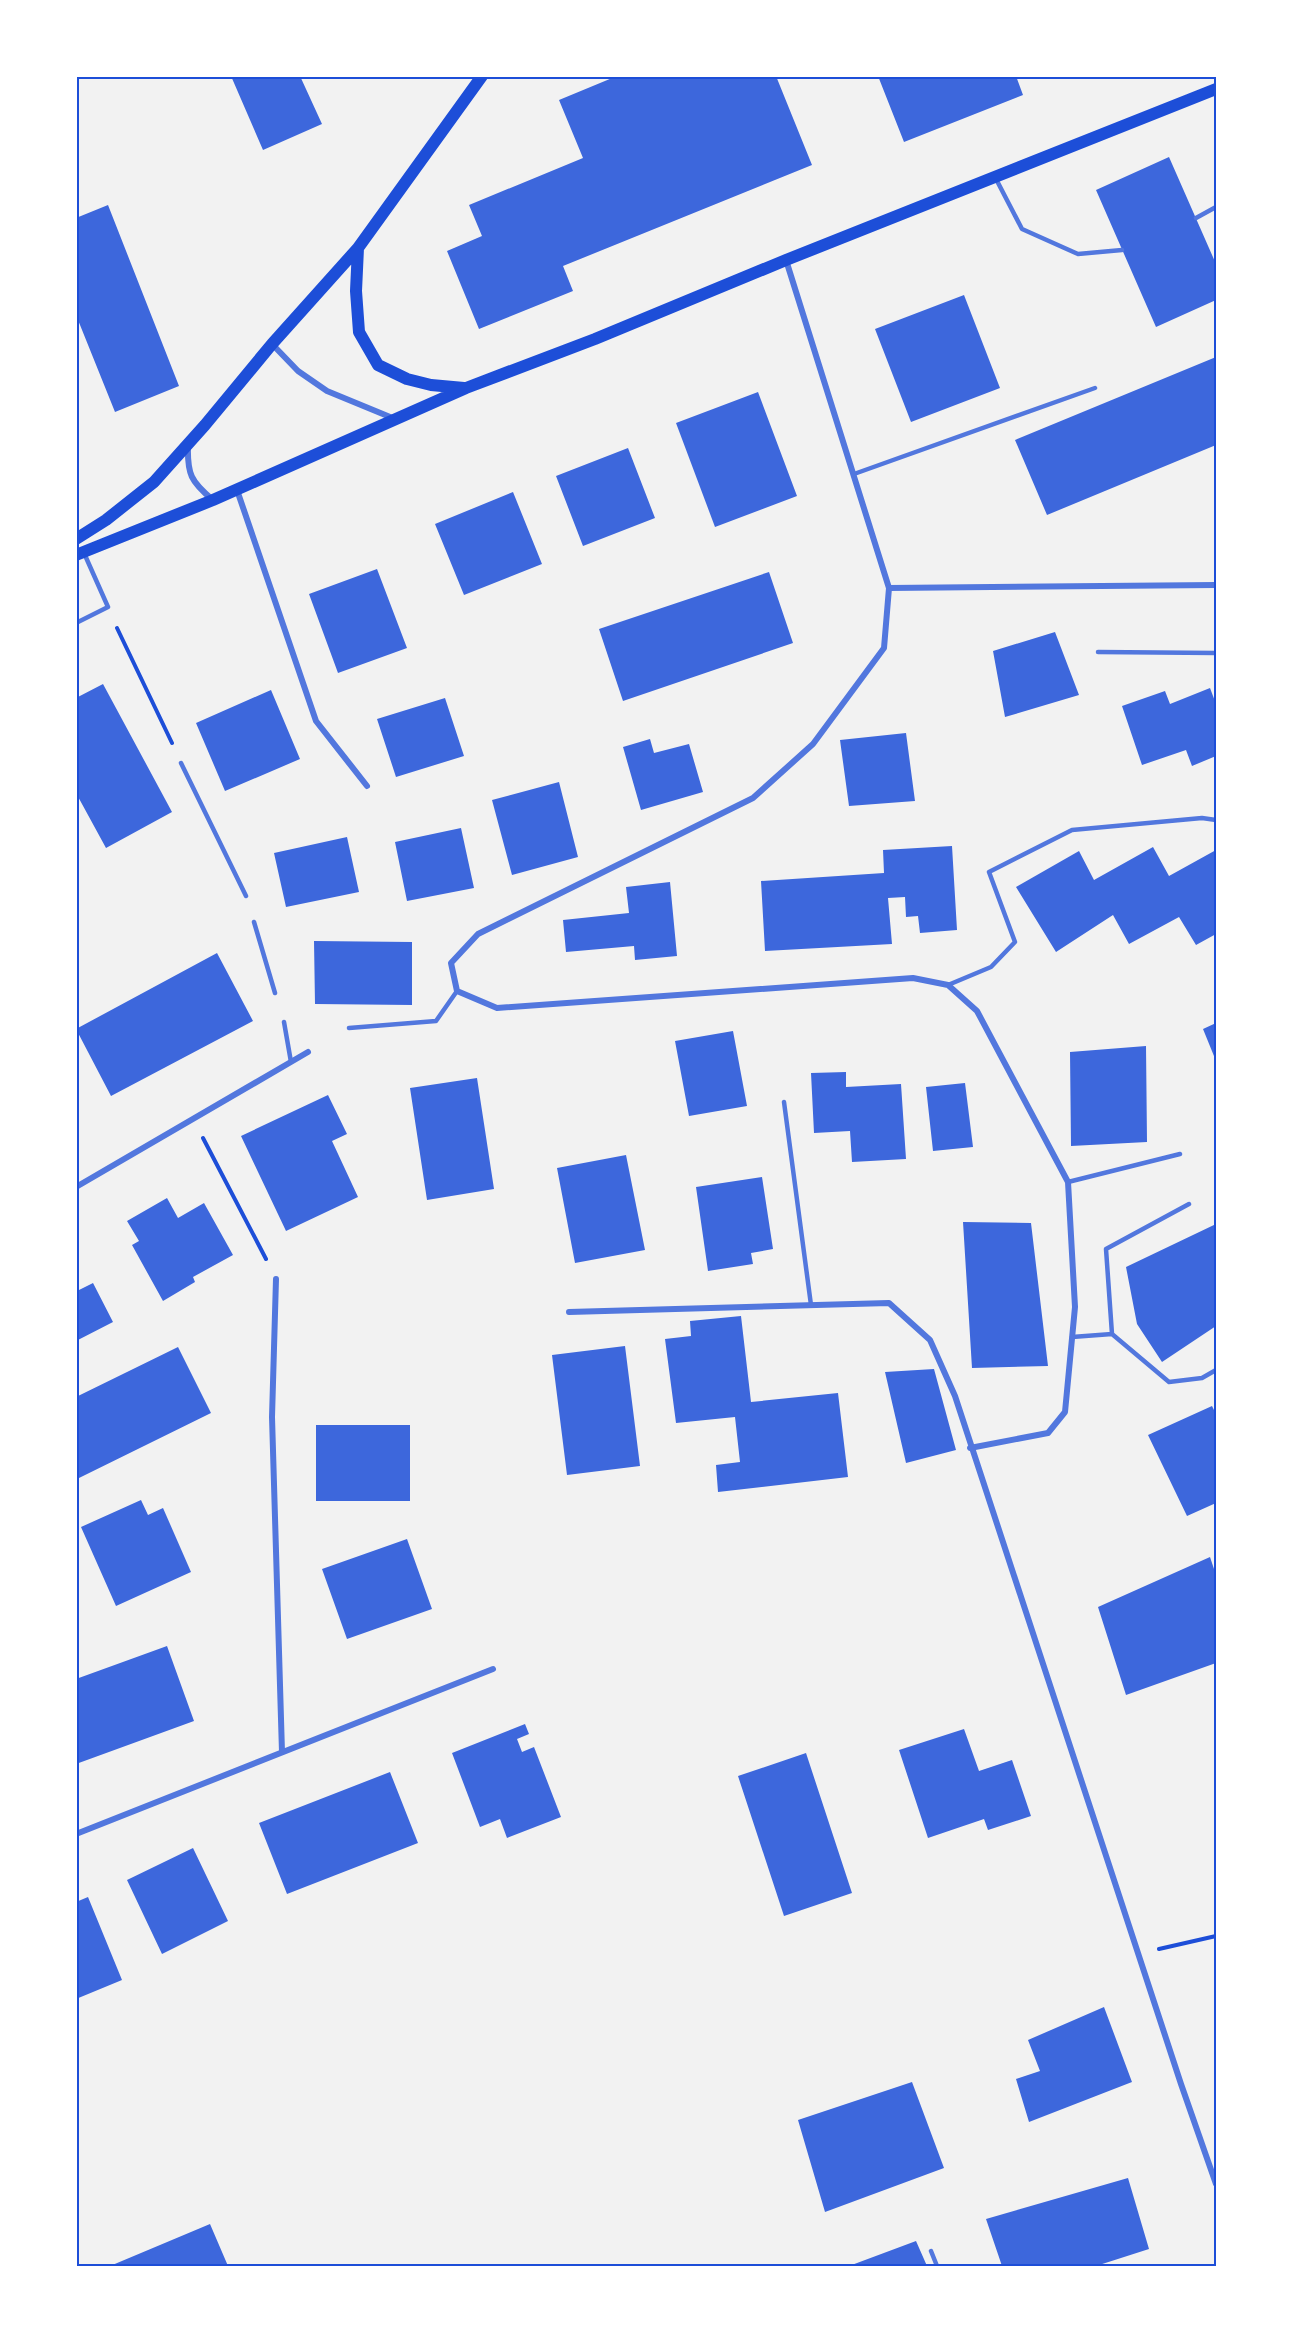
<svg xmlns="http://www.w3.org/2000/svg" width="1293" height="2343" font-family="Signika,sans-serif">
<rect width="100%" height="100%" fill="#f2f2f2"/>
<path fill="#3d67dc" d="M231,76H300L322,124L263,150Z
M617,76H776L812,165L563,266L573,291L479,329L447,251L482,236L469,205L583,158L559,100Z
M878,76H1016L1023,95L904,142Z
M1169,157L1216,264V300L1156,327L1096,190Z
M108,205L179,386L115,412L76,315V218Z
M964,295L1000,388L911,422L875,329Z
M1216,357V445L1047,515L1015,440Z
M758,392L797,496L715,527L676,423Z
M628,448L655,518L583,546L556,476Z
M513,492L542,564L464,595L435,524Z
M377,569L407,648L338,673L309,594Z
M769,572L793,643L623,701L599,629Z
M1055,632L1079,695L1005,717L993,651Z
M103,684L172,812L106,848L76,793V698Z
M1210,688L1216,704V756L1192,766L1186,750L1142,765L1122,706L1165,691L1170,704Z
M271,690L300,759L225,791L196,723Z
M445,698L464,756L396,777L377,719Z
M906,733L915,801L849,806L840,740Z
M650,739L654,753L689,744L703,792L641,810L623,747Z
M559,782L578,857L512,875L492,800Z
M461,828L474,888L407,901L395,842Z
M347,837L359,892L286,907L274,853Z
M952,846L957,930L920,933L918,916L906,917L905,897L888,898L892,944L765,951L761,881L884,873L883,850Z
M1153,847L1169,876L1216,850V934L1196,945L1179,917L1129,944L1113,915L1056,952L1016,887L1079,851L1094,880Z
M670,882L677,956L635,960L634,946L566,952L563,920L629,913L626,887Z
M314,941L412,942V1005L315,1004Z
M217,953L253,1021L111,1096L76,1029Z
M1216,1023V1061L1203,1029Z
M733,1031L747,1106L689,1116L675,1041Z
M1146,1046L1147,1142L1071,1146L1070,1052Z
M846,1072V1087L901,1084L906,1159L852,1162L850,1131L814,1133L811,1073Z
M477,1078L494,1189L427,1200L410,1088Z
M965,1083L973,1147L933,1151L926,1087Z
M328,1095L347,1134L332,1141L358,1197L286,1231L241,1136Z
M626,1155L645,1250L575,1263L557,1168Z
M762,1177L773,1249L751,1253L753,1264L708,1271L696,1187Z
M167,1198L178,1218L204,1203L233,1255L193,1277L195,1282L163,1301L132,1245L139,1241L127,1221Z
M963,1222L1031,1223L1048,1366L972,1368Z
M1216,1224V1326L1162,1362L1137,1324L1126,1267Z
M93,1283L113,1322L76,1341V1284L79,1290Z
M741,1316L751,1402L838,1393L848,1477L718,1492L716,1465L740,1462L735,1417L676,1423L665,1339L691,1336L690,1321Z
M625,1346L640,1466L567,1475L552,1355Z
M178,1347L211,1413L79,1478L76,1473V1397Z
M934,1369L956,1450L906,1463L885,1372Z
M1212,1406L1216,1414V1503L1187,1516L1148,1435Z
M316,1425H410V1501H316Z
M141,1500L148,1515L163,1508L191,1572L116,1606L81,1527Z
M407,1539L432,1609L347,1639L322,1569Z
M1210,1557L1216,1575V1663L1126,1695L1098,1607Z
M167,1646L194,1721L76,1764V1679Z
M525,1724L529,1734L517,1739L522,1752L534,1747L561,1817L507,1838L500,1819L480,1827L452,1753Z
M964,1729L979,1771L1012,1760L1031,1816L988,1830L984,1819L928,1838L899,1750Z
M806,1753L852,1893L784,1916L738,1776Z
M390,1772L418,1843L287,1894L259,1823Z
M193,1848L228,1921L162,1954L127,1880Z
M88,1897L122,1980L76,1999V1902Z
M1104,2007L1132,2082L1029,2122L1016,2079L1040,2071L1028,2040Z
M912,2082L944,2168L825,2212L798,2120Z
M1128,2178L1149,2249L1096,2266H1002L986,2219Z
M210,2224L228,2266H110Z
M916,2241L927,2266H849Z"/>
<g fill="none" stroke-linecap="round" stroke-linejoin="round">
<path stroke="#1d4ed8" stroke-width="4" d="M117,628L172,743
M203,1138L266,1259
M1159,1949L1216,1936"/>
<path stroke="#5277de" stroke-width="4.5" d="M995,177L1022,229L1078,254L1122,250
M1196,218L1216,207
M854,474L1095,388
M76,623L108,607L84,553
M1098,652L1216,653
M181,763L246,896
M254,922L275,993
M948,985L991,967L1015,942L989,872L1072,830L1202,818L1216,820
M284,1022L291,1062
M349,1028L436,1021L457,991
M784,1102L811,1305
M1068,1182L1180,1154
M1112,1334L1106,1249L1189,1204
M1072,1337L1112,1334L1169,1382L1202,1378L1216,1370
M931,2251L937,2266"/>
<path stroke="#5277de" stroke-width="6" d="M786,260L889,588L884,648L813,744L753,798L478,934L451,963L457,991L497,1008L913,978L948,985L977,1011L1068,1182L1075,1307L1065,1412L1048,1433L970,1448
M272,344L298,371L327,391L395,419
M188,445C187,474 191,482 213,500
M237,490L316,721L367,786
M889,588L1216,585
M76,1187L308,1052
M276,1279L272,1417L282,1752
M569,1312L889,1303L930,1340L955,1396L1181,2084L1216,2184
M76,1834L493,1669"/>
<path stroke="#1d4ed8" stroke-width="12" d="M358,248L356,291L359,332L378,365L407,379L431,385L464,388
M76,539L106,520L154,482L205,425L272,344L358,248L482,76
M76,555L213,500L466,388L595,339L786,260L1216,89"/>
</g>
<rect width="1293" height="2343" fill="none" stroke="#ffffff" stroke-width="156"/>
<rect x="78" y="78" width="1137" height="2187" fill="none" stroke="#1d4ed8" stroke-width="2"/>
</svg>
